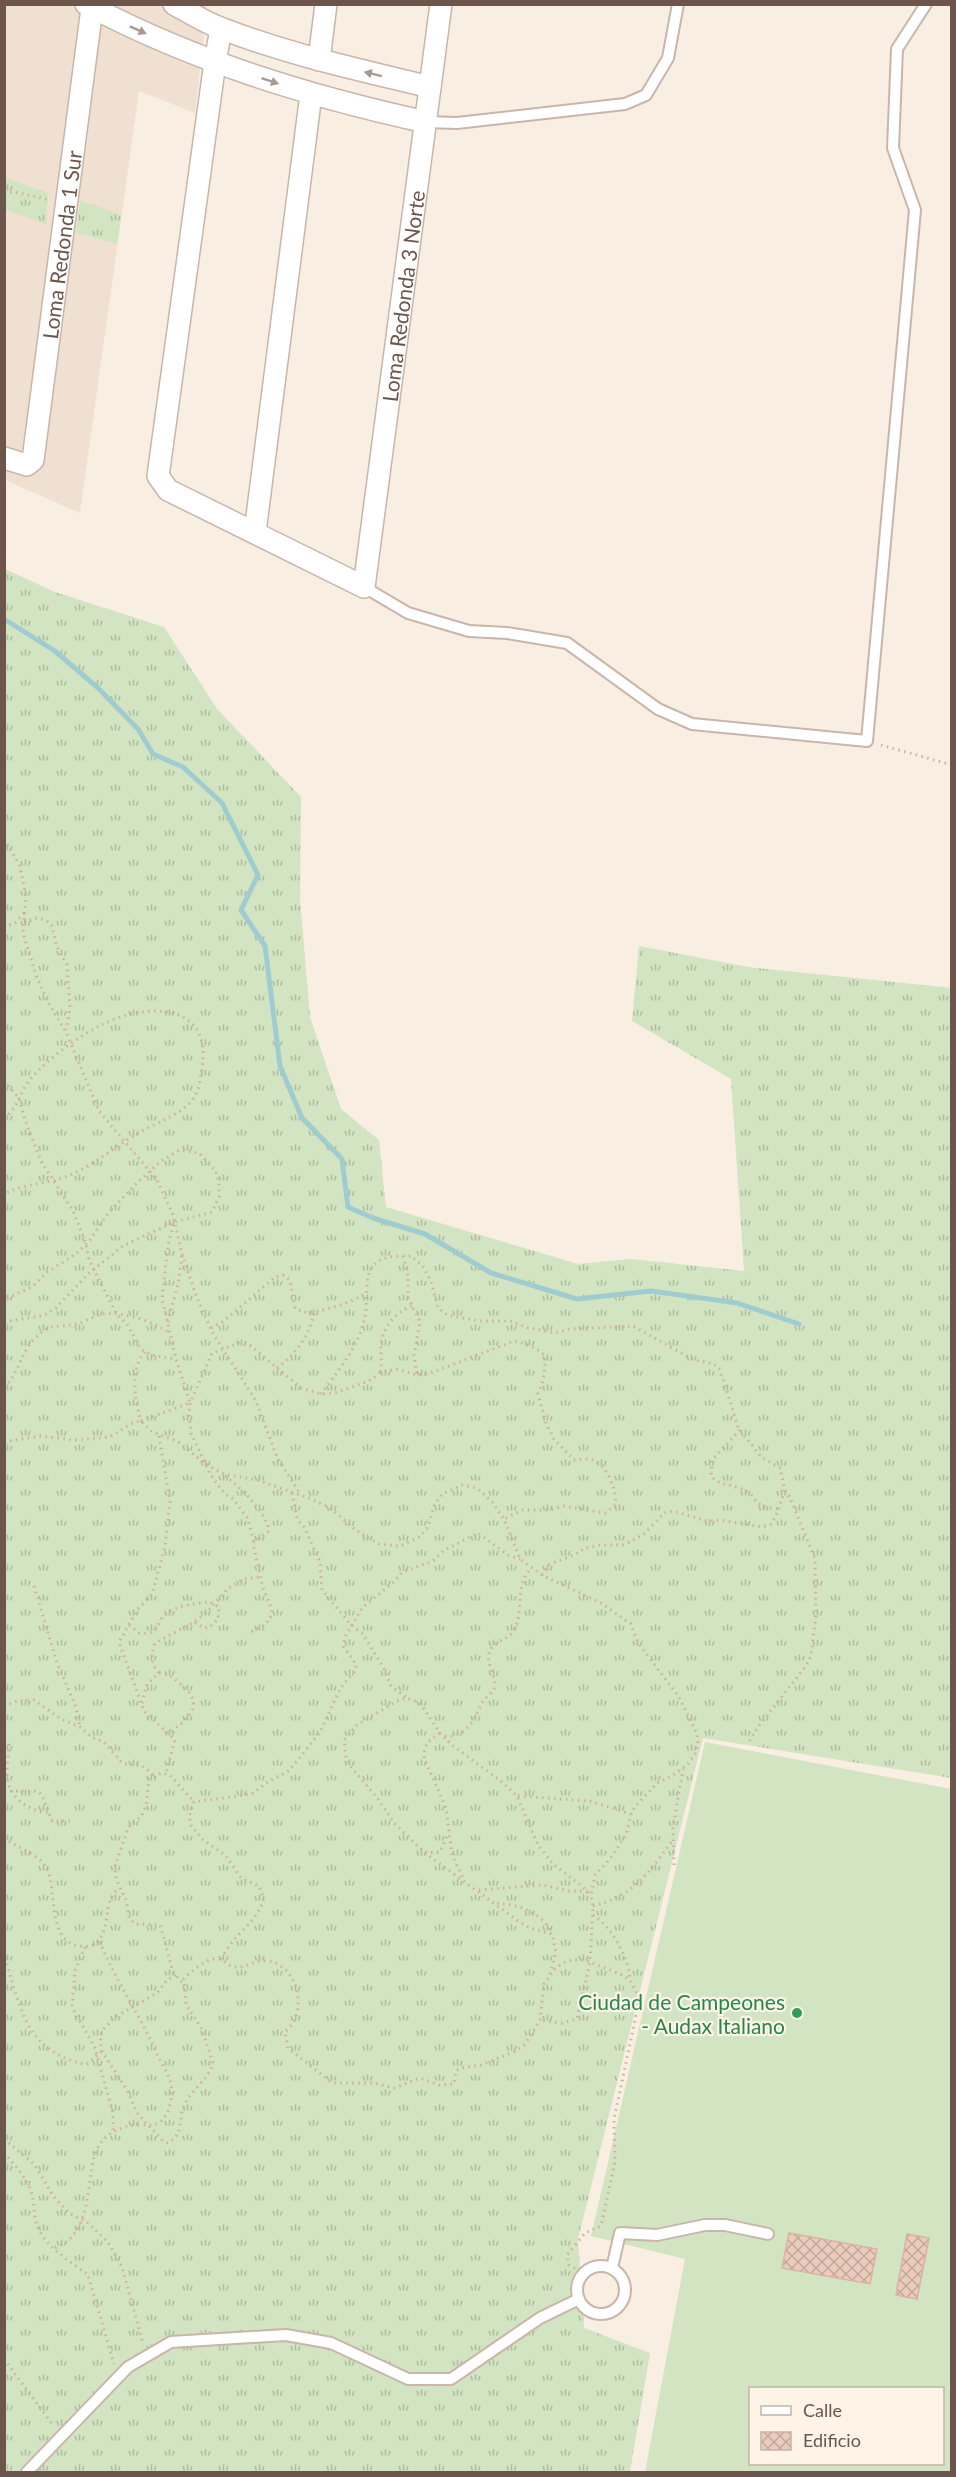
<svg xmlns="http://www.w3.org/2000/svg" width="956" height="2477" font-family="Lato,sans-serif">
<defs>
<pattern id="grass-tufts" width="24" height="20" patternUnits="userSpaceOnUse" patternTransform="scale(1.5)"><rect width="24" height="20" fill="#d2e4c2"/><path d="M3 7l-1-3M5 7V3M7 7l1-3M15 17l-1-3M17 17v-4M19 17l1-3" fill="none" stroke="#afbca0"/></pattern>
<pattern id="building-cross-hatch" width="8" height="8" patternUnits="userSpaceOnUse" patternTransform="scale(1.5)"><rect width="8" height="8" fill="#ebccbc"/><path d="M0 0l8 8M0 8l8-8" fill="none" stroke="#c3a89b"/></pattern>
</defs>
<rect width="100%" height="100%" fill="#f9eee2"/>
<path fill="#f0e0d1" d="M5,5H207L195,113L139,91L80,513L5,480Z"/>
<path fill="url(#grass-tufts)" d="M4,177L48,193L46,224L5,210Z
M80,200L121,215L117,244L76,233Z
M5,569L55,592L164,627L217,709L301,797L300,899L310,1017L341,1109L379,1140L386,1207L578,1264L631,1259L744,1271L731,1079L632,1021L639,946L748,967L952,988L951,1778L703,1738L578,2239L584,2328L650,2353L630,2472H5Z"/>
<path fill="#d2e4c2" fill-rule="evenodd" d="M705,1742L951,1789V2472H645L685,2259L591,2236ZM750,2388H942V2464H750Z"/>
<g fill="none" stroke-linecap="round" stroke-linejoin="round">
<path stroke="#a0ccd0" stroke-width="5" d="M4,619L55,651L97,687L138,729L153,754L183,767L222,803L258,875L241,910L265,946L280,1066L302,1118L342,1159L348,1207L373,1218L425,1234L491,1273L577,1299L651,1291L737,1303L799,1324"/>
</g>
<path fill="url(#building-cross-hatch)" stroke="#dcb29f" stroke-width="1.5" d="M789,2233L877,2249L870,2284L782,2268Z
M907,2234L929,2238L917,2299L896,2295Z"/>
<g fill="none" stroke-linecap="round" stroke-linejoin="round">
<defs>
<path id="service" d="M426,122L457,123L625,104L646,95L668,58L678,4
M364,587L408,613L469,631L507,633L567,643L658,709L692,724L867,741L915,210L893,148L897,49L926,4
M577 2290a24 24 0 1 1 48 0a24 24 0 1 1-48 0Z
M612,2268L620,2233L657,2235L705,2225H725L768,2234
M27,2472L128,2367L171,2342L286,2335L331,2343L408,2379H451L540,2318L579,2299"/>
<g id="minor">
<path d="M86,4C193,61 308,96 426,122"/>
<path d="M174,4C190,13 206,23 223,29C290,55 361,70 430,87"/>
<path id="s1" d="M221,29L215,62L158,476L168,490L364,587L441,4"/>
<path d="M319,60L326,4"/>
<path id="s2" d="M4,458L27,465L33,460L92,8"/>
<path d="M255,532L311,94"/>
</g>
</defs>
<use href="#service" stroke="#c8b6aa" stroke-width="14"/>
<use href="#minor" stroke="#c8b6aa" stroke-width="24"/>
<path stroke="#cfafa0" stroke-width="3" stroke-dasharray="1.5 4.5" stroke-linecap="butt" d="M4,193L15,192L50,200
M881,745L952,765
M4,839L19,864L22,876L26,897L23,933L36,975L49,1004L66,1032L99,1111L157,1180L173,1215L182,1254L197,1298L212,1332L256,1401L277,1457L300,1494
M24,922L37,918L46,920L52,926L57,947L67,965L70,1007L66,1030
M4,928L16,922L24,913
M4,1081L19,1098L25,1120L41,1161L73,1211L86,1244L89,1260L117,1315L127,1324L141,1349L151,1355L176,1359
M4,1118C17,1110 20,1092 29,1081C47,1059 76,1038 101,1025C145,1003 213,1000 202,1069C200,1080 199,1094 190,1103C178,1114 166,1119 152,1126C123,1139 99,1163 70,1175C49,1184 25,1183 4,1194
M403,1256L408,1275V1297L420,1322L414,1355L417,1375
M4,1322L45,1315L56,1308L88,1274L123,1246L174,1222L212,1212L219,1197V1184L216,1172L199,1153L180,1150L161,1161L136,1184L109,1212L90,1240L77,1253L46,1273L32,1287L5,1299
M168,1322L178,1284L182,1256
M211,1328L224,1321L275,1277L283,1275L290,1280L295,1308C297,1309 303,1312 304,1312C316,1314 358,1301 365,1293
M145,1352C129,1369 135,1400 141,1421L190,1403L176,1359L162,1299L168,1245L174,1223
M277,1368C295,1355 311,1334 314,1311
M380,1372C383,1362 380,1354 381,1344C383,1327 397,1310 413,1306
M4,1387C19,1374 21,1352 34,1339C52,1322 55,1328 76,1324C85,1322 93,1316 102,1314C121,1311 154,1321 169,1333
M321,1394C338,1371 359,1346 365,1317C368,1303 364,1285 370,1271C377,1255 397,1256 411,1256L422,1265L431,1281L438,1308L447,1315L479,1321H510L525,1327L555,1333L570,1329L633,1326L692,1359L714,1364L719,1369L724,1382L738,1427L761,1457L780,1468L785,1490L791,1500L815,1559L816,1615L811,1656L806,1666L758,1727L749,1742
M740,1430L712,1460L711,1476C720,1486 730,1484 742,1489C760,1496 749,1507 779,1509
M159,1436L170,1501L165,1547L152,1594L137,1610L119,1642L144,1711L175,1740L166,1773
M4,1442L39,1436L74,1440L110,1437L134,1422L141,1421L152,1432L177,1441L204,1463L224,1474L257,1480L309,1498L330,1508L357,1531L379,1544L400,1546L419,1537L427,1528L435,1504L442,1494L462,1485L477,1488L492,1502L504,1519L520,1559L542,1575L601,1603L631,1624L638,1643L679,1697L697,1734L698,1744L696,1753L687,1765L672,1776L657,1783L635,1807L631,1814L626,1835L610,1859L595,1875L591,1896L593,1906L590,1962L577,2019L562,2023L540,2020
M225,1476C242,1489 261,1507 269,1528L268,1532L254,1541L253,1544L263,1588L272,1610L271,1616L266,1624L249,1633
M292,1493L297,1519L304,1527L320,1562L322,1590L350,1624L362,1633L383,1667L391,1686L406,1697
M254,1541L247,1517L233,1499L224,1493L210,1474L191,1433L189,1415L190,1403L212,1353L239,1343L251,1346L301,1388L321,1394L335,1393L369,1381L380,1373L396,1369L417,1375L428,1374L514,1341C527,1344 537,1347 546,1357L543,1381L538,1394L546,1423L554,1439L574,1460C579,1460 588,1458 593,1460C607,1465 618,1492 615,1505L605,1513L564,1506L550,1510H522L504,1519
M542,1575L550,1564L574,1555L585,1548L600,1545H624L644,1534L664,1513L673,1511L707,1521L720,1520L763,1527L771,1524L776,1516L785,1490
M34,1586L57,1663L76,1707L80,1727
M129,1625L139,1633C162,1635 154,1623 167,1613C176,1606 197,1603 209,1602L219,1607L218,1619L210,1627L204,1628L194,1622
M159,1673C150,1663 151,1655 155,1643L194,1622L210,1609L227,1589L244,1579L259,1577
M142,1703L147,1684L159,1673C168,1673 172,1677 179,1683C206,1703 191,1717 169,1733
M4,1706L17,1701L34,1700L61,1719L80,1727L93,1738L104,1742L122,1763C139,1768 139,1760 153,1775
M440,1733C429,1740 424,1744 424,1758L446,1808L452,1855L463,1878
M445,1736C467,1738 474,1719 482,1703C486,1696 495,1693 495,1684C495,1674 486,1663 489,1653C493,1640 506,1641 512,1633C526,1614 513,1584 532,1568
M4,1740L9,1745C9,1756 5,1772 8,1783C13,1800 31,1812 48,1812
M4,1791H37L42,1795L52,1821H70
M518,1796L589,1801L631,1814
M4,1838C17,1848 42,1855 48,1871C57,1893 47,1942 80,1946C86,1947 93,1947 97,1942C112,1927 102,1901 119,1888
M425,1853L440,1852L448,1834
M674,1865L673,1827L683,1769
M479,1890L543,1885L569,1891H587
M497,1903C520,1905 542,1912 552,1934
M593,1906C634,1896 649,1872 673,1840
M593,1915C612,1927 629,1958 630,1980
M85,1947L75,1971L72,2007L95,2048L113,2113V2131
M4,1952C10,1975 20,2017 35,2035C46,2050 69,2063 87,2064L102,2051
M222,1959C231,1935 258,1923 264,1898L259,1886L241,1878L226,1856L202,1839L191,1825L189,1816L194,1802L252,1794L269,1781L289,1771L320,1732L340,1689L356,1669V1664L343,1646L346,1635L362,1608L395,1581L402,1572L433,1561L443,1551L478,1533L509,1556L520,1559
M550,1974L556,1952L552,1934L530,1928L518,1921L425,1853L394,1823L378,1799L350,1766L346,1757L344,1740L357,1725L397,1701L407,1698L420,1703L440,1733L452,1745L502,1782L517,1796L538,1845L553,1864L583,1887L590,1895
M176,1975L167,1980L157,1993L115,2017L102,2031L100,2042L102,2051L128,2092L137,2113L163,2141L168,2143C184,2135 178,2119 184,2106C191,2089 209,2080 213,2063L202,2029L186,2005L184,1979C191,1971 207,1957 219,1959C226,1961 229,1967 236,1967C247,1968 256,1959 268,1961C294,1965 305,1999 294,2021C292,2025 288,2029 285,2032L288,2048L332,2083H374L394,2088L420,2078L439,2085L454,2084L456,2071L460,2068L481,2065L516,2051L525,2044L540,2020L544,1984L555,1969L563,1963L571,1960H585L622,1975L630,1980L636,1992L638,2006L614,2119L615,2162L601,2226L585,2233L567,2255L569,2265L584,2274
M182,1982L173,1972L160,1925L135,1924L129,1918L126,1900L116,1879L115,1866L127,1831L131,1824L141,1817L146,1806L149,1779L161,1773L170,1775L194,1802
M4,2139L35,2165L53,2196L69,2213L88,2223L108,2242L122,2267L143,2343
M4,2153C14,2164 26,2177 31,2191C35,2203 33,2216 38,2228C46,2247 72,2263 88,2275L114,2364
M55,2248C91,2234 86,2189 94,2157C100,2136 117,2126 139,2125C154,2125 161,2126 168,2111C171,2103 173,2092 171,2084C168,2073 162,2064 157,2054C140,2015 115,1980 99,1940
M4,2359L53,2425"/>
<use href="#service" stroke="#fff" stroke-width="10"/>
<use href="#minor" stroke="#fff" stroke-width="21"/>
</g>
<defs><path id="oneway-solid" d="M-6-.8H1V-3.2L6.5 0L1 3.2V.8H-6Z" transform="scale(1.5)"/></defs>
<g fill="#a79993">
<use href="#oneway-solid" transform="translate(138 30) rotate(24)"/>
<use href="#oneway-solid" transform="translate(373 74) rotate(-166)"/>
<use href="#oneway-solid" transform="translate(270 81) rotate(18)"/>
</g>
<circle fill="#2e9e5b" stroke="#fdf3e7" stroke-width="2" cx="797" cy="2013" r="6"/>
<g text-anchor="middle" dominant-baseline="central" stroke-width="4.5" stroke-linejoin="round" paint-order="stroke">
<g font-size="21" fill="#6d554b" stroke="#fdf3e7">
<text stroke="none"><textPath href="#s2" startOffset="249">Loma Redonda 1 Sur</textPath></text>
<text stroke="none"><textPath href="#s1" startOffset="981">Loma Redonda 3 Norte</textPath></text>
</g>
<g font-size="21" fill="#27864d" stroke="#fdf3e7" text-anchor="end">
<text x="785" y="2001">Ciudad de Campeones<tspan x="785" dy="24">- Audax Italiano</tspan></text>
</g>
</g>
<rect width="956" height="2477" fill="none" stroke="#6d554b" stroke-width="12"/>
<rect x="749" y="2387" width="195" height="78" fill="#fdf3e7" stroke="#c3b4a9" stroke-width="1.5"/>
<rect x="761" y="2406" width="30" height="9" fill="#ffffff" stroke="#c3b4a9" stroke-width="1.5"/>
<text x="803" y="2417" font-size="18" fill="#6d554b">Calle</text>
<rect x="761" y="2432" width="30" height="18" fill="url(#building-cross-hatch)" stroke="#c3b4a9" stroke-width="1.5"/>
<text x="803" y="2447" font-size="18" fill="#6d554b">Edificio</text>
</svg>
